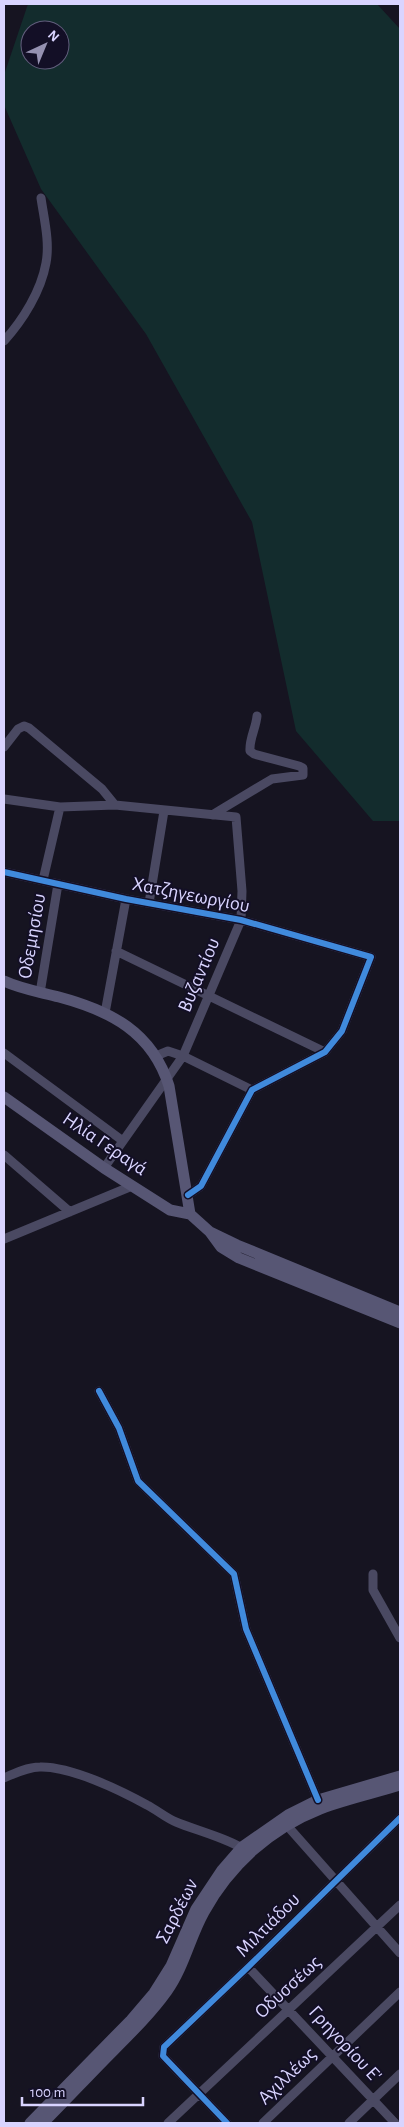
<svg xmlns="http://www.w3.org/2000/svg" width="404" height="2127" font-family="'Alegreya Sans',sans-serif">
<rect width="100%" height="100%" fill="#161421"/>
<path fill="#132c2d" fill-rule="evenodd" d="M 28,4 L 377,4 L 400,29 L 400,821 L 373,821 L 296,731 L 252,522 L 146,334 L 41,189 L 4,105 L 4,75 ZM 30,30 L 60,30 L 60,60 L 30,60 Z"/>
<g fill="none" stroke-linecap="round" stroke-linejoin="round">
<path stroke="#0d2144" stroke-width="2.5" d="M 4,2122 L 5,2123"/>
<path stroke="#4a4962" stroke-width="9" d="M 4,341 C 23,320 41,291 46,263 C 50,242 44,219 41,198
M 4,747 L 18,729 L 24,726 L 29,728 L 102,789 L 115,805
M 4,799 L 60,807 L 115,805 L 236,817 L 242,891 L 241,920 L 183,1056 L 104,1168
M 212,815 L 272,779 L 303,775 L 303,768 L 299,766 L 254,754 L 250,751 C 249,739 256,728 257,716
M 4,872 L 126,899 L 241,920 L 371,957 L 342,1031 L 325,1052 L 252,1090 L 201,1186 L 188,1195
M 43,880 L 60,807
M 149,903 L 164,811
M 116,951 L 325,1052
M 40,993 L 58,884
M 105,1013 L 126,899
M 4,1053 L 123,1141
M 156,1056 L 168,1051 L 183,1056 L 252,1090
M 4,1155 L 70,1212
M 4,1239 L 132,1186
M 99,1391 L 119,1428 L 138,1481 L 234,1574 L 246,1629 L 318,1800
M 373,1574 L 373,1590 L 400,1638
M 4,1778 C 15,1773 28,1767 40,1767 C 70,1766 120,1790 147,1805 C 157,1810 166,1818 176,1822 C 195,1830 233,1840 246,1851
M 283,1821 L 400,1953
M 248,1967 L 395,2123
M 168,2123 L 400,1905
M 227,2123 L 163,2056 L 164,2047 L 248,1967 L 400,1818
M 263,2123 L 400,1992
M 349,2123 L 400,2074"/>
<path stroke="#575674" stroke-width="11" d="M 4,981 C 21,989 40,992 59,997 C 111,1011 152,1032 169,1086 L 190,1214
M 4,1097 L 104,1168 L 170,1210 L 190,1214
M 190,1214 L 210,1232 L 237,1245 L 400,1312
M 210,1232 L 221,1247 L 239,1258 L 400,1323
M 30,2123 L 131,2020 L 154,1993 L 171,1966 L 196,1909 L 222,1870 L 242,1847 L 288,1815 L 318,1800 L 400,1776
M 43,2123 C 67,2099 90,2074 114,2050 C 133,2031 152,2012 167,1991 C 184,1967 190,1937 204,1912 C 230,1865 271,1828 320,1809 C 346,1799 374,1793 400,1785"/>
<defs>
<path id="cycleway" d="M 4,872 L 126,899 L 241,920 L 371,957 L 342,1031 L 325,1052 L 252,1090 L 201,1186 L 188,1195
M 99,1391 L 119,1428 L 138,1481 L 234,1574 L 246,1629 L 318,1800
M 227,2123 L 163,2056 L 164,2047 L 248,1967 L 400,1818"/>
</defs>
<use href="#cycleway" stroke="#130f26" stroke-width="9"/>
<use href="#cycleway" stroke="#408adc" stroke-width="6"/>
</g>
<g text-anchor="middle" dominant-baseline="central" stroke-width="4" stroke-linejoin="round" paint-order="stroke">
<g font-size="20" fill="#d9d4ff" stroke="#130f26">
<text transform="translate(191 895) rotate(11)">Χατζηγεωργίου</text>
<text transform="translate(32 936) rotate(-80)">Οδεμησίου</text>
<text transform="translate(199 975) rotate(-67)">Βυζαντίου</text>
<text transform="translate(105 1144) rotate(34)">Ηλία Γεραγά</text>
<text transform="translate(177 1911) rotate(-63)">Σαρδέων</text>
<text transform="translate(268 1925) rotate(-45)">Μιλτιάδου</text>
<text transform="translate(288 1987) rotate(-43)">Οδυσσέως</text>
<text transform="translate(345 2044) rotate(47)">Γρηγορίου Ε'</text>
<text transform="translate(287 2076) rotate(-44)">Αχιλλέως</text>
</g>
</g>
<rect width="404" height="2127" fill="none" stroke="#d9d4ff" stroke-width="10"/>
<g transform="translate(45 45) rotate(44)"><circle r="24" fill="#130f26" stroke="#625e7d"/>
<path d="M0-4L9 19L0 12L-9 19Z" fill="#9591b1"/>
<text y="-8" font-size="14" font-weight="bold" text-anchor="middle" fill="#d9d4ff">N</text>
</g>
<path d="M22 2097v8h121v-8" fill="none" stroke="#d9d4ff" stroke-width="2.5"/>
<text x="30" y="2097" font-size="15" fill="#d9d4ff" stroke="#130f26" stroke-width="4" paint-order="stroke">100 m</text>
</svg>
